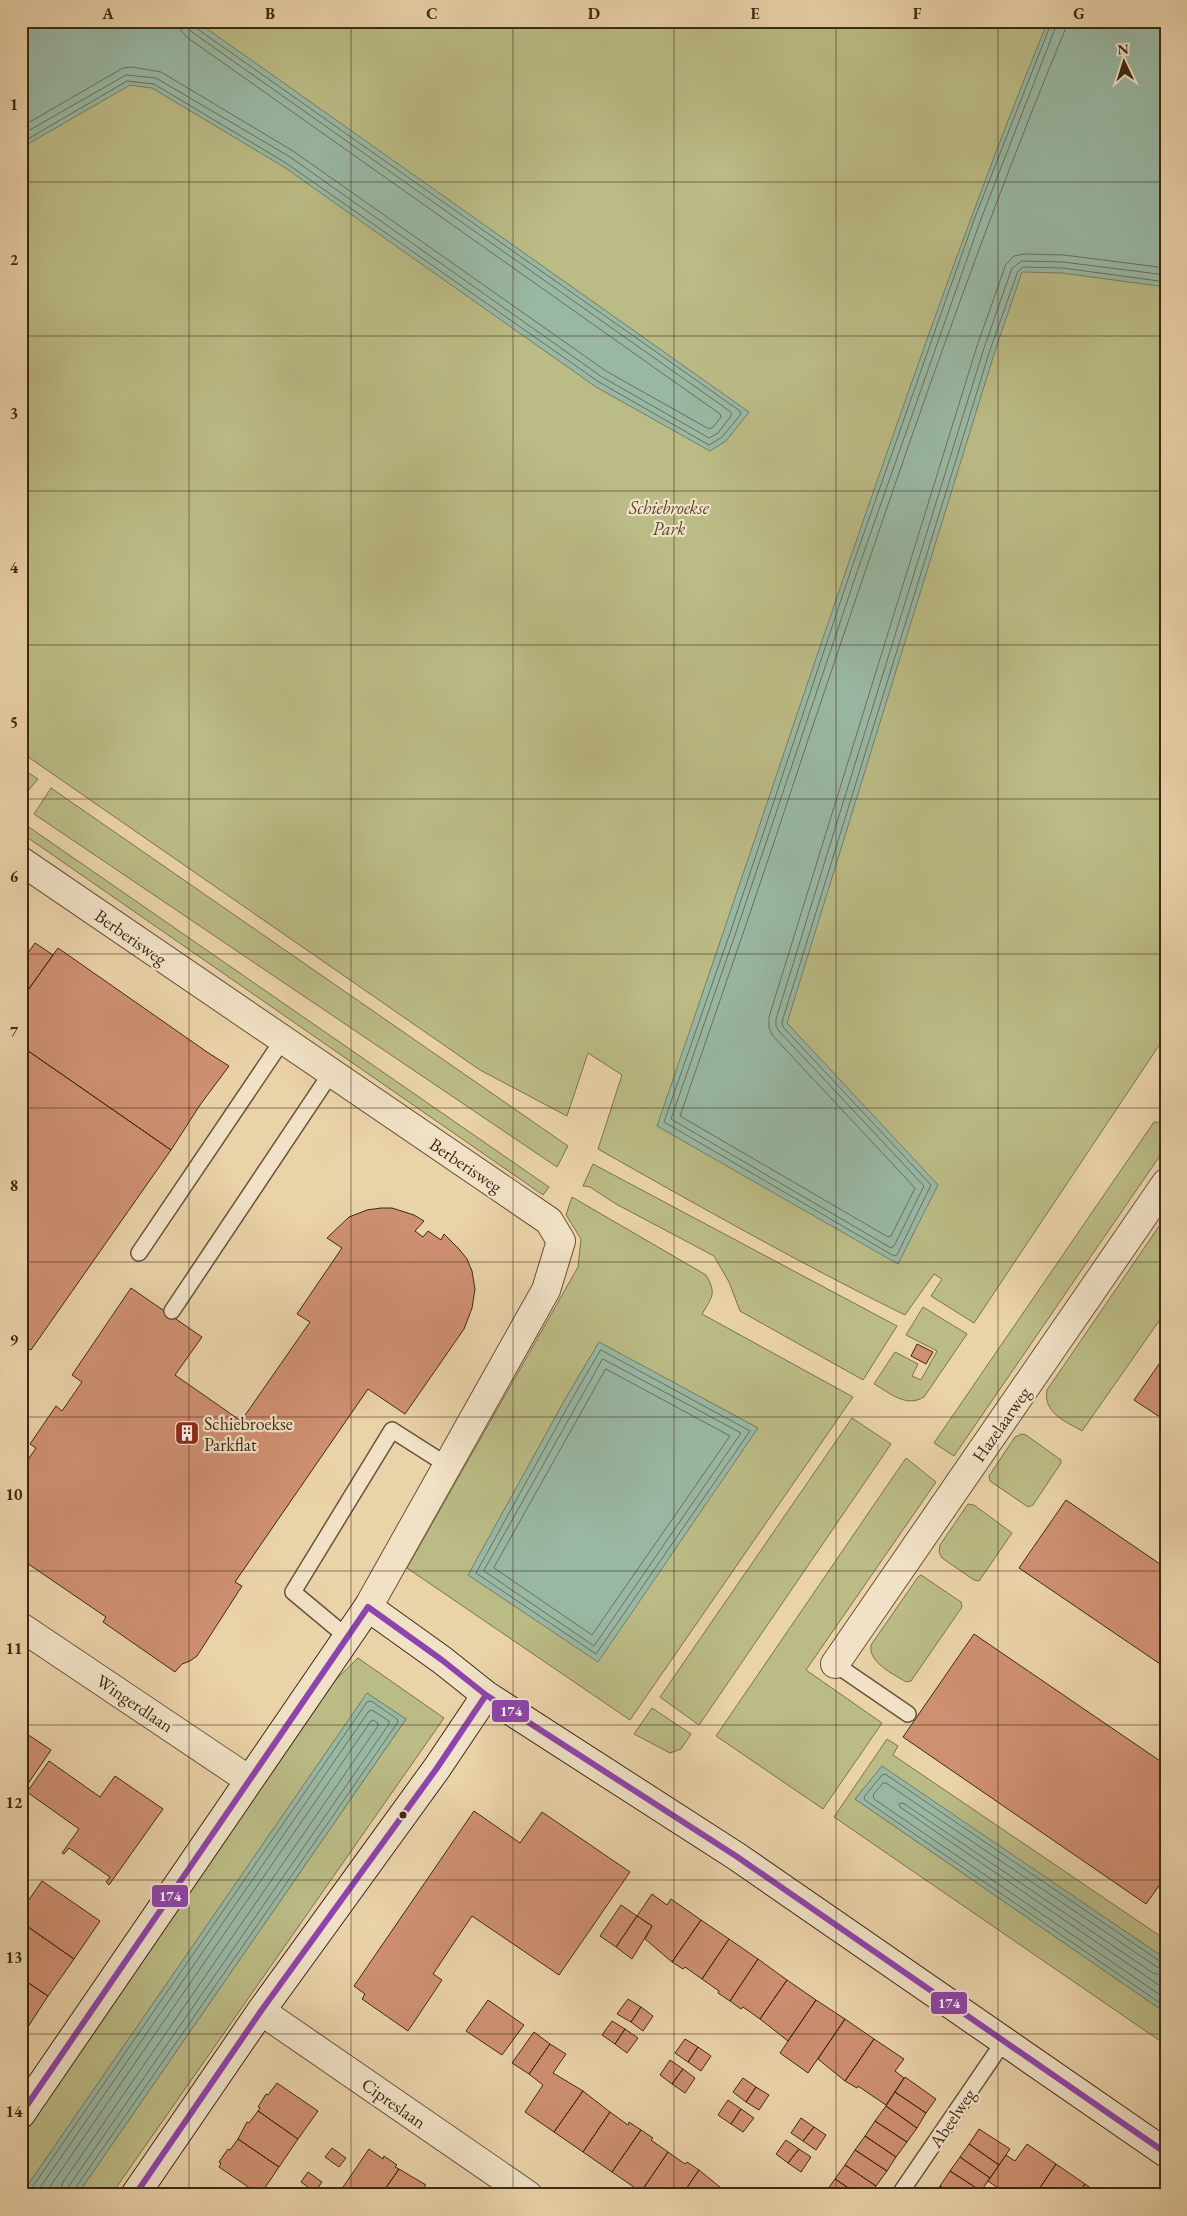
<svg xmlns="http://www.w3.org/2000/svg" width="1187" height="2216" font-family="'EB Garamond',serif">
<rect width="100%" height="100%" fill="#ead2a9"/>
<filter id="stains"><feTurbulence type="fractalNoise" baseFrequency=".004" numOctaves="4"/><feColorMatrix values="0 0 0 0 .2 0 0 0 0 .09 0 0 0 0 .02 0 0 0 .5 -.17"/></filter>
<radialGradient id="worn" r=".72"><stop offset=".6" stop-color="#630" stop-opacity="0"/><stop offset="1" stop-color="#630" stop-opacity=".3"/></radialGradient>
<path fill="#bbbb85" stroke="#7d724c" fill-rule="evenodd" d="M 21,21 L 1166,21 L 1166,1035 L 974,1323 L 931,1296 L 942,1279 L 934,1274 L 905,1315 C 801,1264 699,1206 598,1149 L 622,1075 L 588,1053 L 567,1116 L 480,1070 L 21,752 Z
M 21,768 L 38,779 L 21,799 Z
M 51,788 L 568,1146 L 557,1167 L 34,814 Z
M 23,823 L 549,1187 L 543,1195 L 21,833 Z
M 1154,1122 L 1166,1123 L 1166,1147 L 954,1456 L 934,1443 Z
M 593,1164 L 897,1326 L 863,1380 L 740,1311 L 729,1282 L 714,1256 L 616,1204 L 590,1187 L 583,1186 Z
M 572,1197 L 706,1275 C 717,1294 712,1297 702,1314 L 853,1397 L 630,1720 L 407,1568 L 578,1267 L 581,1239 L 566,1215 ZM 599,1343 L 758,1428 L 469,1575 L 567,1396 Z
M 1166,1216 L 1166,1311 L 1082,1431 C 1065,1421 1043,1413 1047,1390 Z
M 923,1307 L 967,1334 L 924,1397 C 906,1408 890,1393 874,1384 L 895,1352 L 918,1364 L 912,1376 L 921,1380 L 937,1351 L 906,1335 Z
M 852,1418 L 891,1444 L 699,1725 L 660,1697 Z
M 1022,1434 L 1026,1435 L 1061,1460 L 1061,1463 L 1033,1505 L 1028,1507 L 990,1481 L 989,1476 L 1015,1437 Z
M 906,1458 L 936,1482 L 806,1670 L 882,1723 L 823,1809 L 716,1736 Z
M 968,1504 L 974,1505 L 1012,1533 L 979,1581 L 974,1580 L 942,1558 L 939,1552 L 940,1545 Z
M 921,1575 L 961,1602 L 962,1607 L 911,1681 L 906,1682 C 894,1674 868,1663 871,1645 L 918,1577 Z
M 358,1658 L 444,1718 L 111,2195 L 77,2195 L 406,1719 L 367,1694 L 21,2195 L 21,2138 L 325,1690 Z
M 652,1708 L 691,1734 L 681,1749 L 670,1753 L 634,1734 Z
M 887,1739 L 898,1746 L 893,1755 L 1166,1940 L 1166,1959 L 882,1767 L 855,1799 L 1166,2013 L 1166,2045 L 834,1817 Z"/>
<path fill="#99b8a4" stroke="#757f6a" d="M 21,21 L 196,21 L 749,412 L 726,441 L 710,451 L 596,387 L 284,167 L 152,88 L 130,85 L 21,148 Z
M 1048,21 L 1166,21 L 1166,287 L 1062,273 L 1022,272 L 995,351 L 787,1023 L 938,1185 L 898,1264 L 657,1126 C 738,892 815,657 897,424 C 945,288 993,154 1048,21 Z
M 599,1342 L 758,1428 L 598,1662 L 468,1575 L 567,1396 Z
M 367,1693 L 406,1719 L 77,2195 L 21,2195 Z
M 882,1766 L 1166,1959 L 1166,2013 L 855,1799 Z"/>
<g fill="none" stroke-linecap="round" stroke-linejoin="round">
<path stroke="#6c705c" stroke-width="1" d="M 1052,21 L 975,217 L 852,567 L 730,933 L 664,1122 L 894,1256 L 897,1255 L 931,1185 L 783,1027 L 782,1022 L 990,350 L 1018,271 L 1023,267 L 1063,268 L 1166,282
M 1058,21 L 981,219 L 858,569 L 735,935 L 671,1119 L 891,1248 L 894,1246 L 924,1186 L 779,1031 L 776,1026 L 776,1019 L 984,348 L 1012,268 L 1022,261 L 1063,262 L 1166,275
M 1066,21 L 1065,30 C 968,264 888,504 807,743 C 766,868 723,992 680,1116 L 888,1237 L 891,1236 L 915,1188 L 773,1036 L 769,1028 L 769,1017 L 977,346 L 1006,264 L 1014,256 L 1024,254 L 1064,255 L 1166,268
M 21,127 L 123,68 L 132,67 L 161,72 L 293,151 L 606,371 L 709,429 L 713,427 L 721,417 L 720,414 L 188,38 L 181,31 L 180,21
M 21,135 L 126,75 L 156,78 L 290,157 L 602,377 L 709,438 L 718,433 L 731,416 L 731,412 L 192,32 L 188,28 L 187,21
M 21,143 L 127,81 L 154,84 L 286,163 L 599,382 L 709,445 L 722,437 L 741,414 L 740,411 L 196,28 L 193,21
M 601,1350 L 750,1431 L 596,1654 L 476,1573 L 572,1399 Z
M 603,1359 L 741,1433 L 594,1646 L 484,1571 Z
M 606,1369 L 730,1436 L 592,1635 L 494,1568 Z
M 1166,1963 L 1161,1962 L 885,1774 L 882,1775 L 864,1797 L 865,1800 L 1166,2007
M 1166,1969 L 1157,1967 L 886,1783 L 883,1783 L 873,1795 L 874,1799 L 1166,1999
M 1166,1976 L 1153,1973 L 903,1803 L 899,1804 L 900,1807 L 1166,1990
M 27,2195 L 367,1702 L 371,1701 L 397,1719 L 398,1722 L 74,2190 L 73,2195
M 35,2195 L 369,1711 L 372,1710 L 389,1721 L 389,1724 L 69,2186 L 67,2195
M 44,2195 L 371,1721 L 373,1720 L 378,1723 L 378,1726 L 63,2182 L 59,2195"/>
</g>
<path fill="#cf9072" stroke="#3f2914" d="M 35,943 L 53,955 L 21,1000 L 21,948 L 28,953 Z
M 58,948 L 207,1052 L 229,1066 L 200,1105 L 171,1150 L 21,1046 L 21,1000 Z
M 21,1046 L 171,1150 L 31,1350 L 21,1344 Z
M 381,1208 L 392,1208 L 414,1215 L 424,1221 L 415,1231 L 423,1237 L 428,1231 L 441,1240 L 444,1234 L 459,1249 L 467,1259 L 472,1271 L 475,1289 L 472,1308 L 464,1329 L 405,1414 L 368,1389 L 235,1582 L 242,1586 L 197,1656 L 190,1661 L 182,1664 L 175,1672 L 103,1622 L 106,1617 L 21,1559 L 21,1470 L 36,1448 L 30,1444 L 56,1406 L 62,1411 L 82,1382 L 72,1375 L 131,1288 L 202,1337 L 175,1375 L 241,1421 L 310,1322 L 297,1314 L 342,1248 L 327,1238 L 349,1217 L 367,1210 Z
M 917,1344 L 933,1352 L 926,1364 L 911,1356 Z
M 1166,1354 L 1166,1421 L 1134,1400 Z
M 1066,1500 L 1166,1568 L 1166,1668 L 1019,1568 Z
M 974,1634 L 1166,1765 L 1166,1876 L 1146,1904 L 903,1737 Z
M 21,1730 L 51,1750 L 21,1794 Z
M 49,1761 L 100,1797 L 115,1776 L 163,1809 L 109,1885 L 106,1882 L 110,1877 L 69,1848 L 64,1854 L 62,1853 L 79,1829 L 27,1792 Z
M 474,1811 L 520,1843 L 542,1812 L 630,1872 L 559,1975 L 472,1916 L 433,1974 L 442,1980 L 408,2031 L 362,1999 L 365,1994 L 354,1986 Z
M 42,1881 L 100,1921 L 74,1959 L 21,1922 L 21,1911 Z
M 652,1894 L 667,1905 L 671,1899 L 701,1920 L 672,1962 L 645,1939 L 652,1926 L 637,1916 Z
M 621,1905 L 637,1916 L 616,1947 L 600,1936 Z
M 637,1916 L 652,1926 L 632,1959 L 616,1947 Z
M 701,1920 L 729,1939 L 702,1979 L 685,1967 L 683,1969 L 672,1962 Z
M 21,1922 L 74,1959 L 48,1996 L 21,1978 Z
M 729,1939 L 758,1959 L 730,2001 L 718,1993 L 719,1991 L 702,1979 Z
M 758,1959 L 787,1980 L 760,2019 L 743,2007 L 741,2009 L 730,2001 Z
M 21,1978 L 48,1996 L 24,2033 L 21,2031 Z
M 787,1980 L 816,2000 L 788,2041 L 760,2019 Z
M 628,1999 L 641,2007 L 631,2022 L 617,2014 Z
M 488,2000 L 524,2025 L 502,2055 L 466,2031 Z
M 816,2000 L 845,2019 L 808,2073 L 780,2053 Z
M 641,2007 L 653,2016 L 643,2031 L 631,2022 Z
M 845,2019 L 874,2039 L 845,2081 L 818,2059 Z
M 612,2021 L 625,2029 L 615,2044 L 602,2035 Z
M 625,2029 L 638,2038 L 627,2053 L 615,2044 Z
M 534,2032 L 550,2044 L 529,2074 L 512,2063 Z
M 685,2039 L 698,2047 L 688,2062 L 675,2053 Z
M 874,2039 L 904,2059 L 895,2071 L 904,2078 L 886,2105 L 858,2086 L 857,2088 L 845,2081 Z
M 550,2044 L 566,2054 L 553,2073 L 583,2091 L 554,2132 L 525,2112 L 543,2085 L 529,2074 Z
M 698,2047 L 711,2056 L 701,2071 L 688,2062 Z
M 670,2060 L 683,2069 L 672,2084 L 660,2075 Z
M 683,2069 L 695,2078 L 685,2093 L 672,2084 Z
M 905,2077 L 936,2099 L 926,2113 L 895,2092 Z
M 743,2078 L 756,2087 L 746,2102 L 733,2092 Z
M 277,2083 L 318,2111 L 298,2139 L 258,2111 L 260,2108 L 258,2107 L 266,2094 L 268,2095 Z
M 756,2087 L 769,2095 L 759,2110 L 746,2102 Z
M 583,2091 L 610,2112 L 583,2152 L 554,2132 Z
M 895,2092 L 926,2113 L 917,2128 L 886,2106 Z
M 728,2100 L 741,2109 L 731,2124 L 718,2115 Z
M 886,2106 L 917,2128 L 907,2142 L 875,2121 Z
M 741,2109 L 754,2118 L 743,2132 L 731,2124 Z
M 258,2111 L 298,2139 L 279,2167 L 238,2139 L 247,2122 L 249,2123 Z
M 610,2112 L 628,2125 L 629,2122 L 641,2130 L 612,2172 L 583,2152 Z
M 801,2118 L 814,2127 L 803,2141 L 791,2133 Z
M 875,2121 L 907,2142 L 896,2157 L 865,2136 Z
M 814,2127 L 826,2135 L 816,2150 L 803,2141 Z
M 979,2129 L 1010,2149 L 999,2165 L 969,2144 Z
M 641,2130 L 653,2138 L 651,2140 L 668,2152 L 641,2192 L 612,2172 Z
M 865,2136 L 896,2157 L 887,2171 L 855,2150 Z
M 238,2139 L 279,2167 L 260,2195 L 219,2167 L 221,2163 L 219,2162 L 228,2149 L 230,2150 Z
M 786,2140 L 799,2149 L 788,2163 L 776,2154 Z
M 969,2144 L 999,2165 L 990,2178 L 960,2157 Z
M 1027,2144 L 1056,2164 L 1035,2195 L 1008,2195 L 988,2181 L 1006,2155 L 1015,2161 Z
M 332,2148 L 346,2158 L 339,2167 L 325,2157 Z
M 369,2149 L 383,2159 L 384,2156 L 397,2165 L 395,2167 L 399,2169 L 381,2195 L 348,2195 L 341,2190 Z
M 799,2149 L 811,2157 L 801,2172 L 788,2163 Z
M 855,2150 L 887,2171 L 876,2186 L 845,2165 Z
M 668,2152 L 685,2164 L 687,2162 L 699,2170 L 682,2195 L 646,2195 L 641,2192 Z
M 960,2157 L 990,2178 L 981,2191 L 950,2171 Z
M 1056,2164 L 1085,2184 L 1078,2195 L 1035,2195 Z
M 845,2165 L 876,2186 L 870,2195 L 859,2195 L 835,2179 Z
M 399,2169 L 426,2185 L 424,2187 L 428,2189 L 424,2195 L 381,2195 Z
M 699,2170 L 726,2192 L 724,2195 L 682,2195 Z
M 950,2171 L 981,2191 L 978,2195 L 953,2195 L 940,2186 Z
M 308,2172 L 322,2182 L 315,2192 L 301,2182 Z
M 835,2179 L 859,2195 L 828,2195 L 825,2193 Z
M 1085,2184 L 1098,2193 L 1100,2195 L 1078,2195 Z
M 940,2186 L 953,2195 L 934,2195 Z"/>
<g fill="none" stroke-linecap="round" stroke-linejoin="round">
<defs>
<path id="lane" d="M 139,1253 L 282,1041
M 172,1311 L 331,1073
M 347,1637 L 293,1592 L 392,1430 L 447,1465
M 835,1664 L 908,1714
M 899,2195 L 1004,2041"/>
<path id="street" d="M 21,861 L 549,1221 L 561,1241 L 546,1290 L 368,1607
M 21,1627 L 249,1780
M 835,1664 L 1166,1183
M 261,2011 L 528,2195"/>
<path id="secondary" d="M 21,2114 L 368,1607 L 442,1660 L 486,1695 L 736,1856 L 1166,2153
M 135,2195 L 261,2011 L 437,1768 L 486,1695"/>
</defs>
<use href="#lane" stroke="#6a5339" stroke-width="18"/>
<use href="#street" stroke="#6a5339" stroke-width="30"/>
<use href="#secondary" stroke="#3f2914" stroke-width="30"/>
<use href="#lane" stroke="#f1e2c7" stroke-width="15"/>
<use href="#street" stroke="#f1e2c7" stroke-width="28"/>
<use href="#secondary" stroke="#f1e2c7" stroke-width="28"/>
<defs>
<path id="bus-1" d="M 21,2114 L 368,1607 L 442,1660 L 486,1695 L 736,1856 L 1166,2153
M 135,2195 L 261,2011 L 437,1768 L 486,1695"/>
</defs>
<use href="#bus-1" stroke="#f1e2c7" stroke-width="10"/>
<use href="#bus-1" stroke="#8e44ad" stroke-width="6"/>
</g>
<path fill="none" stroke="#3f2914" stroke-width="1" stroke-opacity="0.55" d="M 189,21 L 189,2195M 351,21 L 351,2195M 513,21 L 513,2195M 674,21 L 674,2195M 836,21 L 836,2195M 998,21 L 998,2195M 21,182 L 1166,182M 21,336 L 1166,336M 21,491 L 1166,491M 21,645 L 1166,645M 21,799 L 1166,799M 21,954 L 1166,954M 21,1108 L 1166,1108M 21,1262 L 1166,1262M 21,1417 L 1166,1417M 21,1571 L 1166,1571M 21,1725 L 1166,1725M 21,1880 L 1166,1880M 21,2034 L 1166,2034"/>
<defs>
<symbol id="building-square" viewBox="-11 -11 22 22"><rect x="-9" y="-9" width="18" height="18" rx="4" fill="#8f2418" stroke="#f1e2c7"/><path d="M-4-6H4V6H1V3H-1V6H-4ZM-2.5-4.3h1.7v1.8h-1.7ZM.8-4.3h1.7v1.8H.8ZM-2.5-1h1.7V.8h-1.7ZM.8-1h1.7V.8H.8Z" fill="#fff"/></symbol>
</defs>
<g fill-rule="evenodd">
<use href="#building-square" x="173" y="1419" width="28" height="28"/>
</g>
<circle fill="#3f2914" stroke="#f1e2c7" stroke-width="2" cx="403" cy="1815" r="4.5"/>
<g text-anchor="middle" dominant-baseline="central" stroke-width="4.5" stroke-linejoin="round" paint-order="stroke">
<g font-size="18" font-style="italic" fill="#58462b" stroke="#f1e2c7">
<text x="669" y="507">Schiebroekse<tspan x="669" dy="21">Park</tspan></text>
</g>
<g font-size="18" fill="#3f2914" stroke="#f1e2c7">
<text transform="translate(131 937) rotate(35)">Berberisweg</text>
<text transform="translate(466 1165) rotate(34)">Berberisweg</text>
<text transform="translate(1001 1424) rotate(-55)">Hazelaarweg</text>
<text transform="translate(135 1703) rotate(34)">Wingerdlaan</text>
<text transform="translate(394 2103) rotate(35)">Cipreslaan</text>
<text transform="translate(952 2118) rotate(-56)">Abeelweg</text>
</g>
<g font-size="18" fill="#3f2914" stroke="#f1e2c7" text-anchor="start">
<text x="204" y="1423">Schiebroekse<tspan x="204" dy="21">Parkflat</tspan></text>
</g>
</g>
<g stroke="#f1e2c7" stroke-width="2">
<rect x="491" y="1699" width="39" height="24" rx="5" fill="#8e44ad"/>
<rect x="151" y="1884" width="38" height="24" rx="5" fill="#8e44ad"/>
<rect x="930" y="1991" width="38" height="24" rx="5" fill="#8e44ad"/>
</g>
<g font-size="14" text-anchor="middle" font-weight="bold" fill="#fff">
<text x="511" y="1716">174</text>
<text x="170" y="1901">174</text>
<text x="949" y="2008">174</text>
</g>
<rect width="1187" height="2216" fill="none" stroke="#ead2a9" stroke-width="55"/>
<g transform="translate(1124 62) rotate(356)" stroke="#f1e2c7" stroke-width="4" paint-order="stroke">
<path d="M0-4L9 19L0 12L-9 19Z" fill="#3f2914"/>
<text y="-8" font-size="14" font-weight="bold" text-anchor="middle" fill="#3f2914">N</text>
</g>
<rect x="28" y="28" width="1132" height="2160" fill="none" stroke="#3f2914" stroke-width="2"/>
<g font-size="16" text-anchor="middle" font-weight="bold" fill="#3f2914">
<text x="108" y="19">A</text>
<text x="270" y="19">B</text>
<text x="432" y="19">C</text>
<text x="594" y="19">D</text>
<text x="755" y="19">E</text>
<text x="917" y="19">F</text>
<text x="1079" y="19">G</text>
<text x="14" y="110">1</text>
<text x="14" y="265">2</text>
<text x="14" y="419">3</text>
<text x="14" y="573">4</text>
<text x="14" y="728">5</text>
<text x="14" y="882">6</text>
<text x="14" y="1037">7</text>
<text x="14" y="1191">8</text>
<text x="14" y="1345">9</text>
<text x="14" y="1500">10</text>
<text x="14" y="1654">11</text>
<text x="14" y="1808">12</text>
<text x="14" y="1963">13</text>
<text x="14" y="2117">14</text>
</g>
<rect width="100%" height="100%" filter="url(#stains)"/>
<rect width="100%" height="100%" fill="url(#worn)"/>
</svg>
